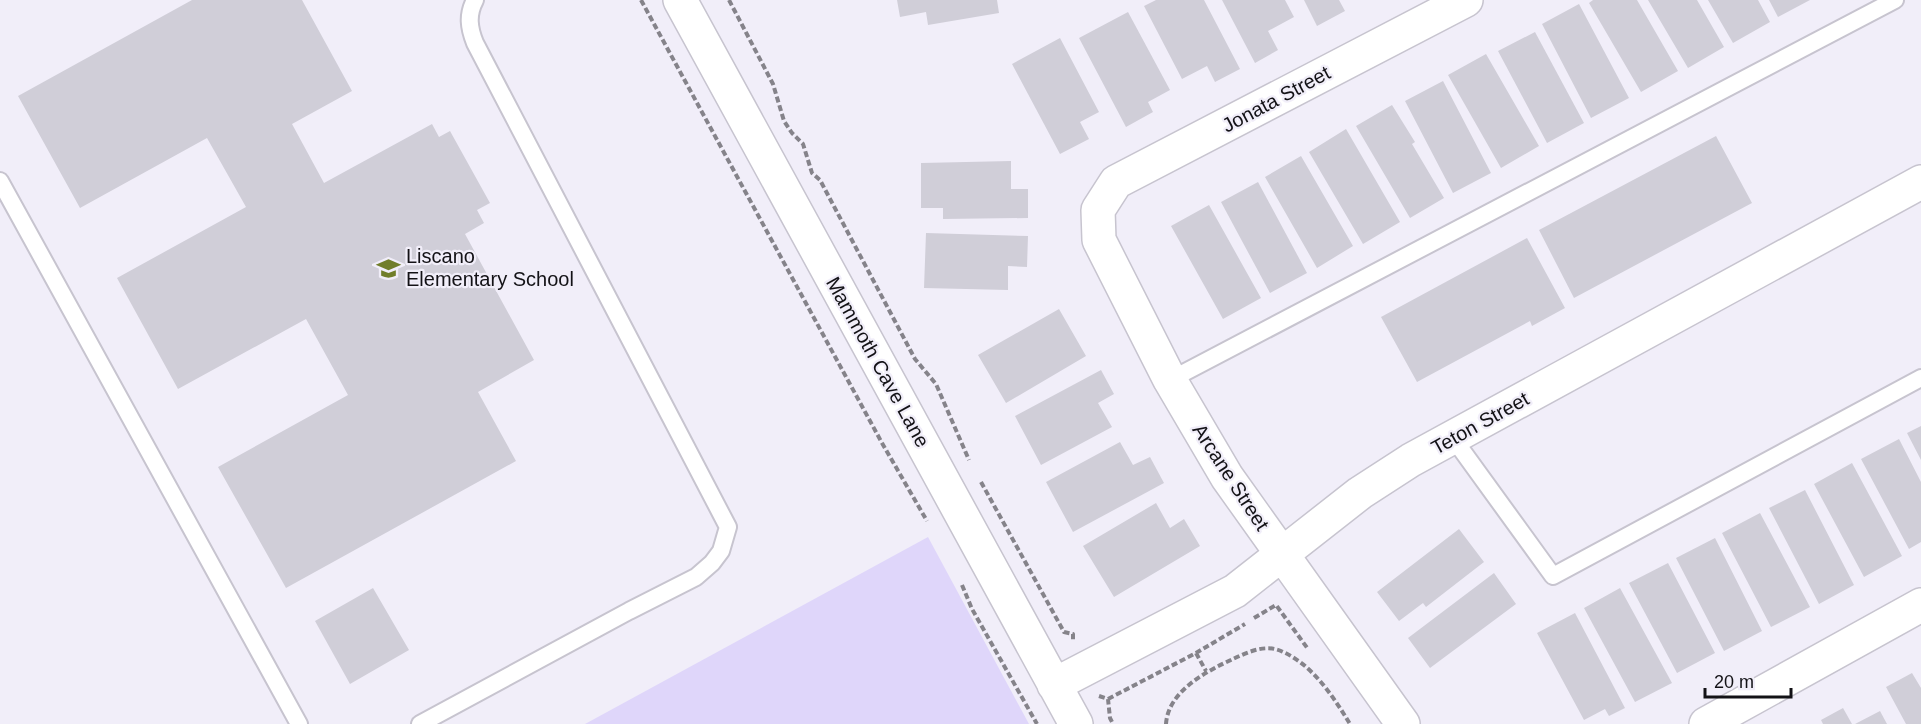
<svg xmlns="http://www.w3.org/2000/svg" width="1921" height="724" font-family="Helvetica,sans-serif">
<rect width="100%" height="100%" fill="#f1eef9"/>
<path fill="#dfd6fa" d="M 928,537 L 1029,724 L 585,724 Z"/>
<path fill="#d0ced8" d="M 192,0 L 302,0 L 352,91 L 292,124 L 324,183 L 432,124 L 439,137 L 450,131 L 490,203 L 477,210 L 484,223 L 465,234 L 534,360 L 478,392 L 516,461 L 286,588 L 218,467 L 348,395 L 306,319 L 178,389 L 117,278 L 246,207 L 207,138 L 80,208 L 18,96 Z
M 897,0 L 997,0 L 999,13 L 928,25 L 926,12 L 900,17 Z
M 1156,0 L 1204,0 L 1240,69 L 1215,82 L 1207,66 L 1182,79 L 1144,6 Z
M 1222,0 L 1285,0 L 1294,17 L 1268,31 L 1278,50 L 1255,63 Z
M 1304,0 L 1339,0 L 1345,11 L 1317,26 Z
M 1593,0 L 1637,0 L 1678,71 L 1641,92 L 1589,3 Z
M 1648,0 L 1697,0 L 1724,47 L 1688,68 Z
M 1708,0 L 1758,0 L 1770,22 L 1733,43 Z
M 1769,0 L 1810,0 L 1778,17 Z
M 1579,4 L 1629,98 L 1591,118 L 1542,24 Z
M 1128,12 L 1170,90 L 1148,102 L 1153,112 L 1126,127 L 1079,38 Z
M 1535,32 L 1584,123 L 1547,143 L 1498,51 Z
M 1060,38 L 1099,112 L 1080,122 L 1089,139 L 1060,154 L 1012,64 Z
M 1486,54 L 1539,146 L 1501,168 L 1448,75 Z
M 1443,81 L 1491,173 L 1453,193 L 1405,101 Z
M 1392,105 L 1415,142 L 1412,144 L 1444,198 L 1410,218 L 1356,126 Z
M 1346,129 L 1400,222 L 1363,244 L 1309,152 Z
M 1716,136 L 1752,203 L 1574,298 L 1539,230 Z
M 1301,156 L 1353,246 L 1317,268 L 1265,177 Z
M 1011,161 L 1011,189 L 1028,189 L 1028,218 L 943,219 L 943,208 L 921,208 L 921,163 Z
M 1258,182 L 1307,273 L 1270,293 L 1221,202 Z
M 1209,205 L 1261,298 L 1223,319 L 1171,226 Z
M 926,233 L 1028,236 L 1027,267 L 1008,266 L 1008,290 L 924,288 Z
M 1527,238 L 1565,308 L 1532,326 L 1530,321 L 1417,382 L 1381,317 Z
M 1059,309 L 1086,356 L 1006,403 L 978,355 Z
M 1101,370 L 1114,394 L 1098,403 L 1112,427 L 1041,465 L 1015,416 Z
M 1921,426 L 1921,460 L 1907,433 Z
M 1899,439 L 1921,482 L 1921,542 L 1909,549 L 1861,459 Z
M 1120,442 L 1133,465 L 1150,457 L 1164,483 L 1073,532 L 1046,482 Z
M 1852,463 L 1902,556 L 1864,577 L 1814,484 Z
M 1805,490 L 1854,585 L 1819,604 L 1769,508 Z
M 1156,503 L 1170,528 L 1184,519 L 1200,546 L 1114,597 L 1083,546 Z
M 1760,513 L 1810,607 L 1771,627 L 1722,533 Z
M 1459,529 L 1484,562 L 1426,607 L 1423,603 L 1399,621 L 1377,592 Z
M 1715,538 L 1762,631 L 1724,651 L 1676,558 Z
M 1668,563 L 1715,653 L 1677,673 L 1629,583 Z
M 1494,573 L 1516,604 L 1430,668 L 1408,638 Z
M 373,588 L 409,650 L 350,684 L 315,621 Z
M 1620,588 L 1672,683 L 1635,702 L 1584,608 Z
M 1575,613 L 1625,708 L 1609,716 L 1605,709 L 1584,720 L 1537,633 Z
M 1912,673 L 1921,688 L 1921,724 L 1906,724 L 1886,687 Z
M 1843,708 L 1852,724 L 1823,724 L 1821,720 Z
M 1880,711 L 1887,724 L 1855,724 Z"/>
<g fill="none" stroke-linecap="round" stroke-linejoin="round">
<defs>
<path id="lane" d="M 0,181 L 299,724
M 1170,380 L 1895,0
M 1453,438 L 1553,576 L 1921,378
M 420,724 L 629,611 L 696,577 L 712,563 L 721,551 L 728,527 L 475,43 C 469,28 467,15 475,0"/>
<path id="street" d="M 680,0 L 1076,724
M 1054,685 L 1235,591 L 1360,493 L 1411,460 L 1921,182
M 1403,724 L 1227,477 L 1170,380 L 1099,240 L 1098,210 L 1116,182 L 1466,0
M 1706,724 L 1921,605"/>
</defs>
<use href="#lane" stroke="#c7c4cf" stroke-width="20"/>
<use href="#street" stroke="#c7c4cf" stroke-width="36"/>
<path stroke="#85838a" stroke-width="4" stroke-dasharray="6 3" stroke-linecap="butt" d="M 641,0 L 882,443 L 927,521
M 729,0 L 773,84 L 784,121 L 792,133 L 803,144 L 812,173 L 820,180 L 915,359 L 936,384 L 969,460
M 981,482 L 1064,632 L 1073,634 L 1073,642
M 962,585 L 972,609 L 1037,724
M 1254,618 L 1276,605 L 1308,649
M 1196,653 L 1206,671
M 1099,696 L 1108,699 L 1110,718 L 1113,724
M 1108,699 L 1196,653 L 1245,624
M 1166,724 C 1168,691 1207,671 1233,659 C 1248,652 1265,644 1281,651 C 1312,664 1333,696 1350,724"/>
<use href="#lane" stroke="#fff" stroke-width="16"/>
<use href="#street" stroke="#fff" stroke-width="33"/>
</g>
<defs>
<symbol id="school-bare" viewBox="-9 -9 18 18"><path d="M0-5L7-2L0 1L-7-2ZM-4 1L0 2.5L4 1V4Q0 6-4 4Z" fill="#717e2b" stroke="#f1eef9" stroke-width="2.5" paint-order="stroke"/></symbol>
</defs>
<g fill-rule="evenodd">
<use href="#school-bare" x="372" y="252" width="33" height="33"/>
</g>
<g text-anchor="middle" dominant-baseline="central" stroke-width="4.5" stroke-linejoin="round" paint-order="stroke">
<g font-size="20" fill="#131216" stroke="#f1eef9">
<text transform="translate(1276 99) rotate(-28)">Jonata Street</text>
<text transform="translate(878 362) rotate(61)">Mammoth Cave Lane</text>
<text transform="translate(1480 423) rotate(-29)">Teton Street</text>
<text transform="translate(1231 477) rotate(57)">Arcane Street</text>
</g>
<g font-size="20" fill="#131216" stroke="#f1eef9" text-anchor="start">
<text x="406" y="256">Liscano<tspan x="406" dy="23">Elementary School</tspan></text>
</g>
</g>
<path d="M1705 688v9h86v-9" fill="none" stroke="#131216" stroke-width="3"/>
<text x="1714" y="688" font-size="18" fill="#131216" stroke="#f1eef9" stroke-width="4.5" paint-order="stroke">20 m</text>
</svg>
